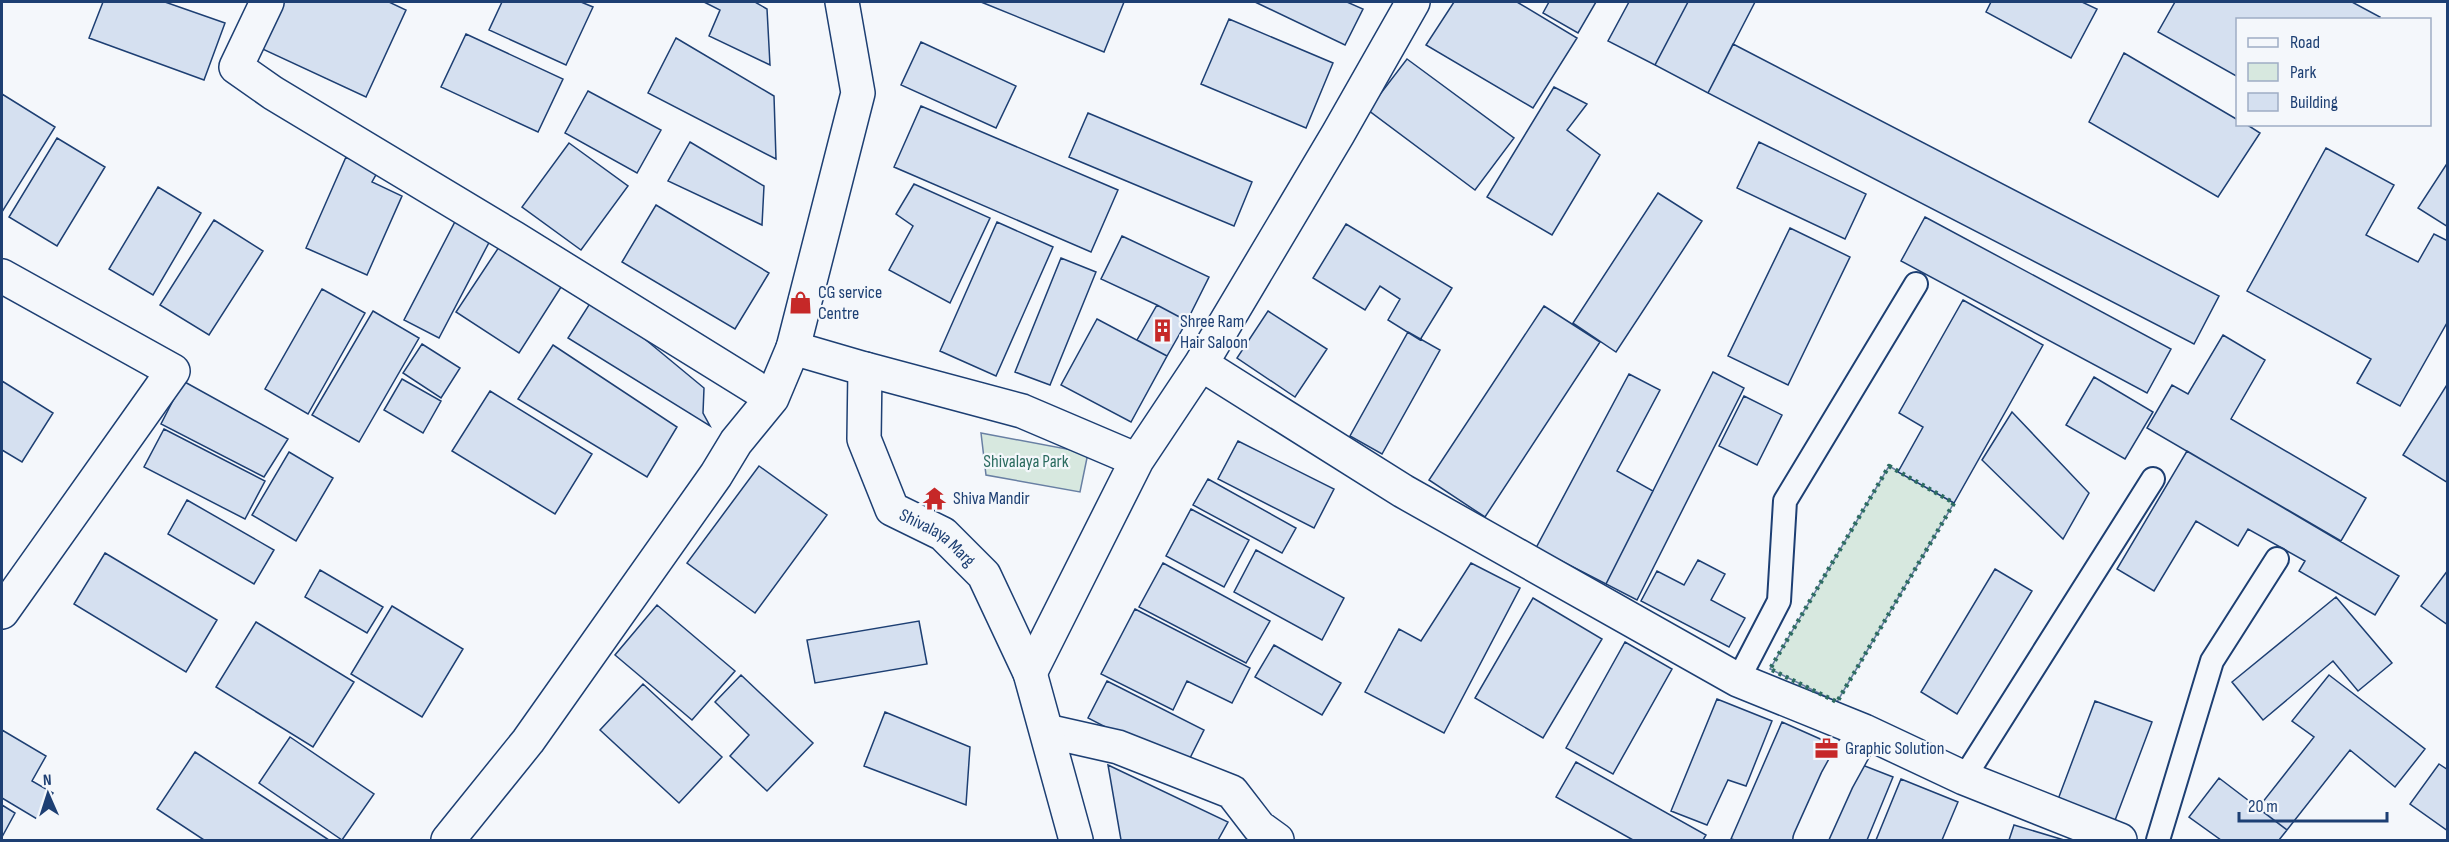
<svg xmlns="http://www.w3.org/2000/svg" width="2449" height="842" font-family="'Sofia Sans Condensed',sans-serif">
<rect width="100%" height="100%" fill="#f4f7fb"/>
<path fill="#d7e8df" stroke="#687fa3" stroke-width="1.5" d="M 981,433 L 1088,453 L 1080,492 L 986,475 Z
M 1889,466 L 1954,503 L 1837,702 L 1770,669 Z"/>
<path fill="#d5e0f0" stroke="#1d3f73" stroke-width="1.5" d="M 103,2 L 165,2 L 225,23 L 204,80 L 89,38 Z
M 276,2 L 389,2 L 406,10 L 366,97 L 256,46 Z
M 502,2 L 581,2 L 593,7 L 566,65 L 489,30 Z
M 704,2 L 755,2 L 767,9 L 770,65 L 709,36 L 720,10 Z
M 981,2 L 1124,2 L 1104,52 Z
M 1255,2 L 1347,2 L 1363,9 L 1345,45 Z
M 1454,2 L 1517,2 L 1577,38 L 1533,108 L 1426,45 Z
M 1549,2 L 1596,2 L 1578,33 L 1543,13 Z
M 1629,2 L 1688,2 L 1655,65 L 1608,41 Z
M 1688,2 L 1755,2 L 1708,93 L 1655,65 Z
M 1991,2 L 2082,2 L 2097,9 L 2071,58 L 1986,12 Z
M 2175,2 L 2352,2 L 2380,17 L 2378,20 L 2238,20 L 2238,77 L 2158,32 Z
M 1229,19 L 1333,63 L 1306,128 L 1201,84 Z
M 466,34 L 563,79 L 538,132 L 441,87 Z
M 676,38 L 774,96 L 776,159 L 648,93 Z
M 921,42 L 1016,86 L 996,128 L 901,85 Z
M 1733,44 L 2219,296 L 2194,344 L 1708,93 Z
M 2124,53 L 2238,120 L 2238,124 L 2246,124 L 2260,133 L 2218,197 L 2089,122 Z
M 1407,59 L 1514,138 L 1475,190 L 1368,110 Z
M 1554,87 L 1587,104 L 1567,130 L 1600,155 L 1552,235 L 1487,197 Z
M 588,91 L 661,130 L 637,173 L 565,133 Z
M 2,94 L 55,127 L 2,212 Z
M 921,106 L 1118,190 L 1091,252 L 894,167 Z
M 1088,113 L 1252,182 L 1234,226 L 1069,157 Z
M 57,138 L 105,167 L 57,246 L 9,217 Z
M 690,142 L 764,186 L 762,225 L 668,181 Z
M 1759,142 L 1866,194 L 1845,239 L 1737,188 Z
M 569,143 L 628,186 L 581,250 L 522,207 Z
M 2326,148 L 2394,185 L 2366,235 L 2418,262 L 2434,234 L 2448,241 L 2448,321 L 2400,406 L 2357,383 L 2371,359 L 2247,291 Z
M 346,157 L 378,171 L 372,182 L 402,196 L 367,275 L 306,248 Z
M 2448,162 L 2448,227 L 2418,208 Z
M 914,184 L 990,218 L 950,303 L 889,270 L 913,226 L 896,214 Z
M 158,187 L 201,213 L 153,295 L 109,269 Z
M 1658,193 L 1702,221 L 1616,352 L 1573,323 Z
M 656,205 L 769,273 L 735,329 L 622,262 Z
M 459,214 L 494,233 L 439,338 L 404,320 Z
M 1925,217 L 2171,349 L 2147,393 L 1901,261 Z
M 214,220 L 263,251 L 209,335 L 160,305 Z
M 997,222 L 1053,247 L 996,376 L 940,351 Z
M 1346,224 L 1452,288 L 1420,340 L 1388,320 L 1400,299 L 1380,286 L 1365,310 L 1313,278 Z
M 1790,228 L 1850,257 L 1788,385 L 1728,356 Z
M 1122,236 L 1209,277 L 1187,321 L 1157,305 L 1101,279 Z
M 501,244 L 563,284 L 519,353 L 456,312 Z
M 1061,258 L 1096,272 L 1050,385 L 1015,372 Z
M 322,289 L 365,313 L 308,414 L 265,389 Z
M 594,297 L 704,388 L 703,413 L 710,426 L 568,338 Z
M 1963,300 L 2043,345 L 1954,503 L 1898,472 L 1923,427 L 1899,413 Z
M 1157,305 L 1187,321 L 1167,356 L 1137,340 Z
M 1544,306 L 1600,342 L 1485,517 L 1429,480 Z
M 373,311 L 419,338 L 359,442 L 312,415 Z
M 1268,311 L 1327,349 L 1295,397 L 1237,358 Z
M 1097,319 L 1167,356 L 1131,422 L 1061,385 Z
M 1408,332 L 1440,350 L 1382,454 L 1350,436 Z
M 2223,335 L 2265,360 L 2231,419 L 2366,498 L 2341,541 L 2147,428 L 2172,385 L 2188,394 Z
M 422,344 L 460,368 L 441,398 L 403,373 Z
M 553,345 L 677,427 L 647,477 L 518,399 Z
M 1713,372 L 1744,388 L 1637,600 L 1606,584 Z
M 1629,374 L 1660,390 L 1617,471 L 1653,491 L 1606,584 L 1536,548 Z
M 2094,377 L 2153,412 L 2125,459 L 2066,425 Z
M 402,379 L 441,401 L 423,433 L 384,410 Z
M 2,381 L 53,413 L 22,462 L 2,450 Z
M 183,381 L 288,439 L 264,477 L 161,424 Z
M 2448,383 L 2448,483 L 2403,455 Z
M 490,391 L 592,454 L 555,514 L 452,451 Z
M 1744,396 L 1782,415 L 1757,465 L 1719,446 Z
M 2012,412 L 2089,493 L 2063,539 L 1982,460 Z
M 164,429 L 265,481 L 245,519 L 144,467 Z
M 1238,441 L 1334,489 L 1314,528 L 1218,479 Z
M 2187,451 L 2399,576 L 2375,615 L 2299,571 L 2305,561 L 2248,529 L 2238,546 L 2196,521 L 2154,591 L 2117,569 Z
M 289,452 L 333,478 L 296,541 L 252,515 Z
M 759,466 L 827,515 L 755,613 L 687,563 Z
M 1208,479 L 1296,528 L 1282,553 L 1193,505 Z
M 187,500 L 274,550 L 254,584 L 168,534 Z
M 1191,509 L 1249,540 L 1224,587 L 1166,556 Z
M 1256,550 L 1344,598 L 1322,640 L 1234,592 Z
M 105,553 L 217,620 L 186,672 L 74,604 Z
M 1698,560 L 1725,574 L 1711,600 L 1745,618 L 1729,647 L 1641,601 L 1657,571 L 1684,585 Z
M 1163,563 L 1270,621 L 1246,663 L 1139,607 Z
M 1471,563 L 1520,588 L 1444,733 L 1365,692 L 1399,629 L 1421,641 Z
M 1995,569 L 2032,591 L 1957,714 L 1921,692 Z
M 320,570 L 383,607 L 367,633 L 305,597 Z
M 2448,570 L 2448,625 L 2421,606 Z
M 2336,597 L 2392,663 L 2358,691 L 2333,661 L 2263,720 L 2232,682 Z
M 1533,598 L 1602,639 L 1543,738 L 1475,698 Z
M 657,605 L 735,671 L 692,720 L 615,655 Z
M 392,606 L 463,649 L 422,717 L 351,674 Z
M 1135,609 L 1250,668 L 1232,703 L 1187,681 L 1173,710 L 1101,674 Z
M 919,621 L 927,664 L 815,683 L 807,640 Z
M 256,622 L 354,682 L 313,747 L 216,687 Z
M 1625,642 L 1672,669 L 1613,774 L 1566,748 Z
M 1274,645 L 1341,683 L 1322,715 L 1255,677 Z
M 741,675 L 813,743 L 767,791 L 730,756 L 749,735 L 715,702 Z
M 2329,675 L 2425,749 L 2395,787 L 2350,750 L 2287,830 L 2258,808 L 2314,737 L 2292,721 Z
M 1107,681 L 1204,730 L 1185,768 L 1088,718 Z
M 643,684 L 722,757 L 679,803 L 600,730 Z
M 1717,699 L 1772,721 L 1746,786 L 1728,780 L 1707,825 L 1671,811 Z
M 2095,701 L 2152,722 L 2114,823 L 2057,802 Z
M 885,712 L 970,747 L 966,805 L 864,766 Z
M 1782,722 L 1836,746 L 1795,840 L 1735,840 L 1731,839 Z
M 2,730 L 46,756 L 32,781 L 53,793 L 37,819 L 2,798 Z
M 290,737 L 374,794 L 342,840 L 259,783 Z
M 195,752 L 329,840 L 204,840 L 157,809 Z
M 1852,761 L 1893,777 L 1867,840 L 1820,840 Z
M 1576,762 L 1706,835 L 1703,840 L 1633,840 L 1556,797 Z
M 2439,764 L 2448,770 L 2448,831 L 2410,804 Z
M 1108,765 L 1228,822 L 1218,840 L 1121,840 Z
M 2219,778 L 2287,830 L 2279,840 L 2221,840 L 2189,817 Z
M 1901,779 L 1958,802 L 1942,840 L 1876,840 Z
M 2,805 L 15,813 L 2,837 Z
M 2014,825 L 2064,840 L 2009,840 Z"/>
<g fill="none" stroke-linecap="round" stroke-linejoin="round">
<defs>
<path id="lane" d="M 1738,680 L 1779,601 L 1785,501 L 1916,284
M 1964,778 L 2153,479
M 2158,840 L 2212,661 L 2277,559"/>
<path id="street" d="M 267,2 L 236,67 L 273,93 L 514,238 L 772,398
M 2,276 L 173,371 L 2,612
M 1201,364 L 1403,491 L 1738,680 L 1864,731 L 1964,778 L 2120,840
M 865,369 L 1022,411 L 1137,460
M 1030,673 L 1137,460 L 1201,364 L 1338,134 L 1413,2
M 1047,731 L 1118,747 L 1232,792 L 1259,827 L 1277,840
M 448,840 L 528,741 L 716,475 L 736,442 L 772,398 L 793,348
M 1810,840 L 1837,780 L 1864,731"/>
<g id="secondary">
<path id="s1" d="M 842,2 L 858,93 L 793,348 L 865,369 L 864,439 L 892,509 L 943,534 L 984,575 L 1030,673 L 1076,840"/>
</g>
</defs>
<use href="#lane" stroke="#1d3f73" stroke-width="26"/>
<use href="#street" stroke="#1d3f73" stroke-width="36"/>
<use href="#secondary" stroke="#1d3f73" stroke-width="36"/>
<use href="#lane" stroke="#f4f7fb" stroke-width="22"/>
<use href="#street" stroke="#f4f7fb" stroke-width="33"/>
<use href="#secondary" stroke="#f4f7fb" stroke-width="33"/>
<path stroke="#2c6c60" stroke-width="4.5" stroke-dasharray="3 4.5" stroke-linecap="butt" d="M 1889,466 L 1954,503 L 1837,702 L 1770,669 Z"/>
</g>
<defs>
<symbol id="shop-bare" viewBox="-9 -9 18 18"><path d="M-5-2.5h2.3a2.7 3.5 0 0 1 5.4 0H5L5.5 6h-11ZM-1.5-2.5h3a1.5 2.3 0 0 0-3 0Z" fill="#c62828" stroke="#f4f7fb" stroke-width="2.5" paint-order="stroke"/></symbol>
<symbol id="building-bare" viewBox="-9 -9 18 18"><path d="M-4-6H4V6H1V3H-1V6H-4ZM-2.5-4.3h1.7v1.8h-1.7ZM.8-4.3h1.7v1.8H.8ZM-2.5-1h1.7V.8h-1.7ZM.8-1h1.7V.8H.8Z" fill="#c62828" stroke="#f4f7fb" stroke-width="2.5" paint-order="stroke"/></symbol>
<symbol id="temple-bare" viewBox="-9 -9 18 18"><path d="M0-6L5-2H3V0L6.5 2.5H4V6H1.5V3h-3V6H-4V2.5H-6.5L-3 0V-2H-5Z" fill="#c62828" stroke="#f4f7fb" stroke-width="2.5" paint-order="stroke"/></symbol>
<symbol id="office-bare" viewBox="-9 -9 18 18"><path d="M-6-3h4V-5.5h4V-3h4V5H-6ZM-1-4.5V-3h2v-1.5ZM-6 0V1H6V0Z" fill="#c62828" stroke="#f4f7fb" stroke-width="2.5" paint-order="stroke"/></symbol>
</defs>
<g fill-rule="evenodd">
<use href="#shop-bare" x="784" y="286" width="33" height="33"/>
<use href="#building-bare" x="1146" y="314" width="33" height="33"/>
<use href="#temple-bare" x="918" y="482" width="33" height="33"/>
<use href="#office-bare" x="1810" y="732" width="33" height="33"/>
</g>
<g text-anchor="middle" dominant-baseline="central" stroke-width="4.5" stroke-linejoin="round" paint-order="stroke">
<g font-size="18" fill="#1d3f73" stroke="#f4f7fb" text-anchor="start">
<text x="818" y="292">CG service<tspan x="818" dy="21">Centre</tspan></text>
<text x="1180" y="321">Shree Ram<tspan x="1180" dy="21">Hair Saloon</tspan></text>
<text x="953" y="498">Shiva Mandir</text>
<text x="1845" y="748">Graphic Solution</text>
</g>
<g font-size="18" fill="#2c6c60" stroke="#f4f7fb">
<text x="1026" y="461">Shivalaya Park</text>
</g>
<g font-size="18" fill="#1d3f73" stroke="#f4f7fb">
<text stroke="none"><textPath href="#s1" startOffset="630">Shivalaya Marg</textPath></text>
</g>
</g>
<rect width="2449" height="842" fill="none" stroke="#1d3f73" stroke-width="6"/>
<rect x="2236" y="18" width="195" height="108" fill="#f4f7fb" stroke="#9eadc5" stroke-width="1.5"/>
<rect x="2248" y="38" width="30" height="9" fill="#f4f7fb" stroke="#9eadc5" stroke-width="1.5"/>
<text x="2290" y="48" font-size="18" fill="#1d3f73">Road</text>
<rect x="2248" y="63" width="30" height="18" fill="#d7e8df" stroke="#9eadc5" stroke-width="1.5"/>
<text x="2290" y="78" font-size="18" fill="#1d3f73">Park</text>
<rect x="2248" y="93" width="30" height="18" fill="#d5e0f0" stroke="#9eadc5" stroke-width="1.5"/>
<text x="2290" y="108" font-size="18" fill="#1d3f73">Building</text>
<g transform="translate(48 794) rotate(357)" stroke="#f4f7fb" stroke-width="4.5" paint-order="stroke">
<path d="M0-4.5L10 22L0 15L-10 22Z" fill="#1d3f73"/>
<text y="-9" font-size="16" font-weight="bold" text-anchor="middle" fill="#1d3f73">N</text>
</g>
<path d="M2239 812v9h148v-9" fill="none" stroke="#1d3f73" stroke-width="3"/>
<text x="2248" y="812" font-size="18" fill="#1d3f73" stroke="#f4f7fb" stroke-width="4.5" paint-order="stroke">20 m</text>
</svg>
